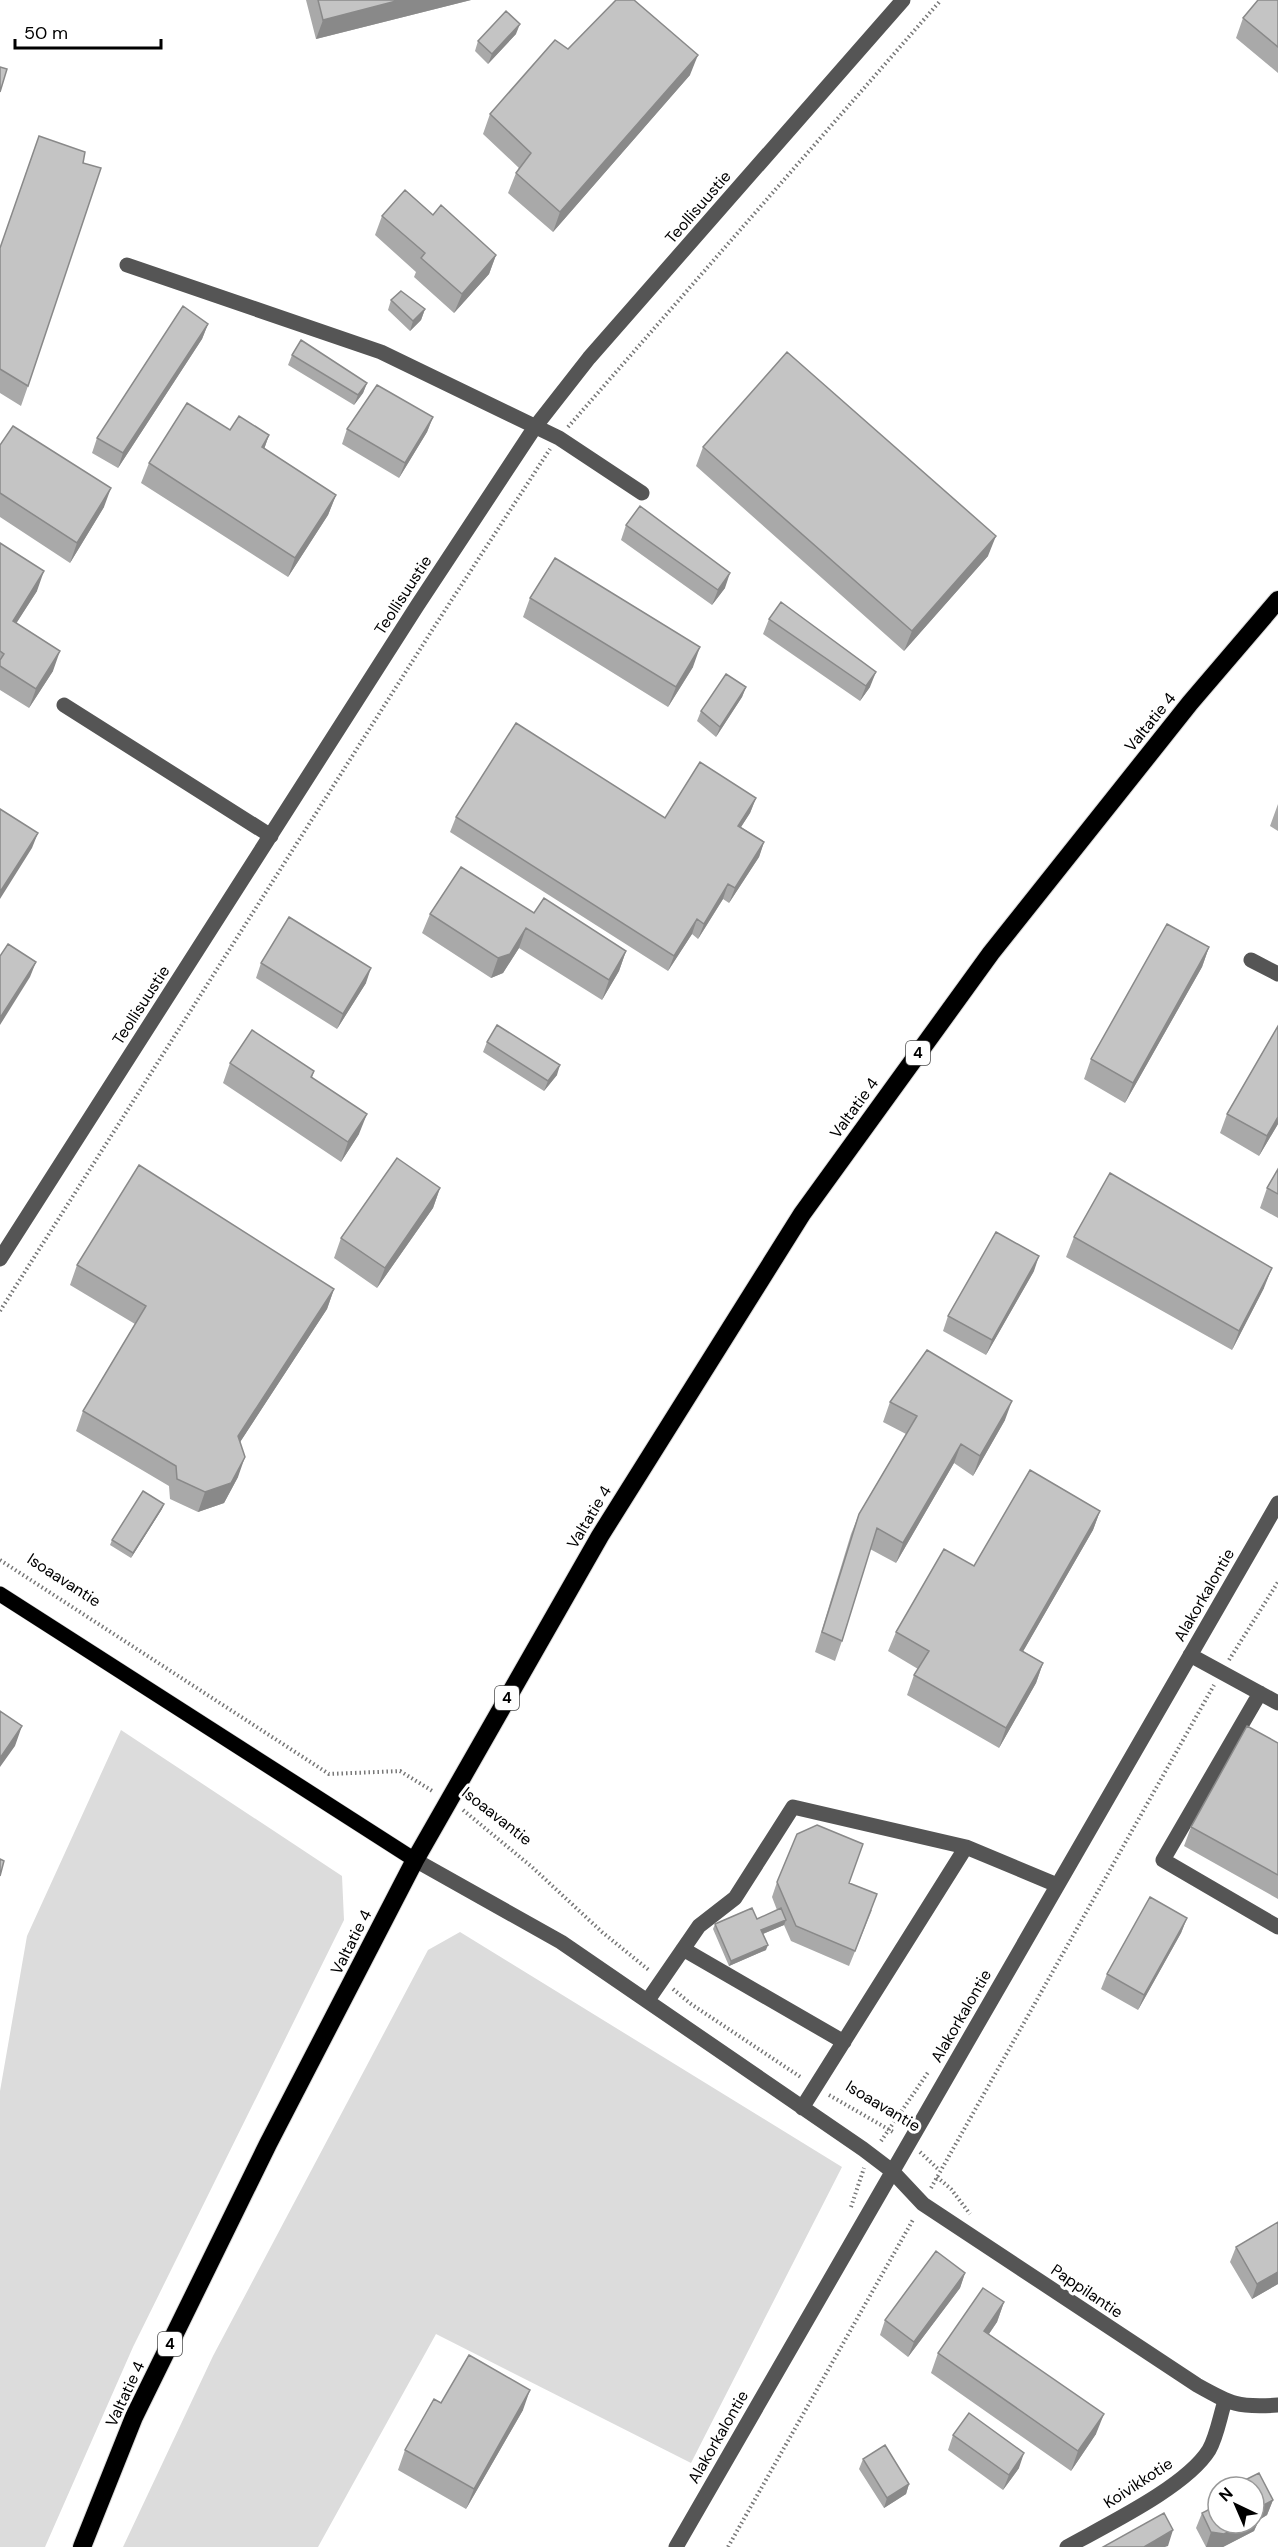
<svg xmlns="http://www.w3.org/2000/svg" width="1278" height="2547" font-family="'DM Sans',sans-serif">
<rect width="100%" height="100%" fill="#fff"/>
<path fill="#dcdcdc" d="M 121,1730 L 342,1876 L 344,1920 L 133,2347 L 45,2547 L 0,2547 L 0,2091 L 27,1936 Z
M 460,1932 L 842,2167 L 691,2463 L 436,2334 L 318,2547 L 123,2547 L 213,2356 L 428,1950 Z"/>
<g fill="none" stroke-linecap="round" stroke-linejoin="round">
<defs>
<path id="major" d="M 0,1594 L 415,1860"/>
<path id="highway" d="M 82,2547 L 134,2417 L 268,2144 L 415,1860 L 600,1536 L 802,1214 L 991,953 L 1190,703 L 1278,600"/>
</defs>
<use href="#major" stroke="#dbdbdb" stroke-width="16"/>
<use href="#highway" stroke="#dbdbdb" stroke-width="20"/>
<path stroke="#777" stroke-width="4" stroke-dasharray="1.5 3" stroke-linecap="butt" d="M 568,427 L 941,0
M 0,1311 L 438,621 L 550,449
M 0,1560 L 329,1774 L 400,1771 L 434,1792
M 1229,1660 L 1278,1582
M 463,1810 L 532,1867 L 602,1932 L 650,1971
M 673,1989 L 691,2004 L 802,2078
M 829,2095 L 895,2133
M 881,2141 L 929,2071
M 920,2152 L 939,2170
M 937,2177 L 951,2189 L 970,2214
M 931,2188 L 1214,1685
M 851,2207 L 864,2168
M 728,2547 L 914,2218"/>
<path stroke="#555" stroke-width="15" d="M 127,265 L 381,352 L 559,438 L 642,493
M 64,705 L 271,836
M 1251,960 L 1278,974
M 0,1259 L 417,606 L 535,427 L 589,358 L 903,0
M 1190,1655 L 1278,1703
M 1260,1693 L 1163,1860 L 1278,1927
M 415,1860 L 561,1942 L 863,2149 L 892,2171 L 923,2204 L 1197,2385 C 1231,2404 1238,2408 1278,2405
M 683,1949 L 844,2042
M 648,2000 L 699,1926 L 735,1898 L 793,1807 L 966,1847 L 1057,1885
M 802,2108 L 966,1847
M 676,2547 L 1278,1503
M 1067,2547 C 1106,2525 1186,2487 1209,2450 C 1217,2436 1220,2416 1225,2401"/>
<use href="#major" stroke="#000" stroke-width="15"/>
<use href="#highway" stroke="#000" stroke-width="18"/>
</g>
<path fill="#a9a9a9" d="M 306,0 L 471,0 L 316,39 Z
M 1278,0 L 1278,73 L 1236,38 L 1243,18 Z
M 516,34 L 488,64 L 475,51 L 478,41 Z
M 568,49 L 690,75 L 553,232 L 508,193 L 516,173 L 519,168 L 483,134 L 490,114 Z
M 83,163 L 28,386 L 21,406 L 0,393 L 0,247 Z
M 433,215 L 496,255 L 489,274 L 454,313 L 414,277 L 416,272 L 375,235 L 382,216 Z
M 391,300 L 425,309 L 421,320 L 410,331 L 388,310 Z
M 208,324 L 202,339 L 118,468 L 92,453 L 97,438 Z
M 292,355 L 367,383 L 363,393 L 354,405 L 288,365 Z
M 433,417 L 427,432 L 399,478 L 342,444 L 347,429 Z
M 230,430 L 269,435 L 264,449 L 336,495 L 328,515 L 288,577 L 141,483 L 149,463 Z
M 0,445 L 104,507 L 70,563 L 0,517 Z
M 703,447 L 988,556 L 904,651 L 696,466 Z
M 626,525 L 725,588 L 712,605 L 621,540 Z
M 0,543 L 37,591 L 16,623 L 53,671 L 29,708 L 0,690 Z
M 530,598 L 693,667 L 668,707 L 523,617 Z
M 769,619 L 870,687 L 860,701 L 763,634 Z
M 746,687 L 742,697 L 716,737 L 697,721 L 701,711 Z
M 756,798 L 750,813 L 741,827 L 764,842 L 759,857 L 729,903 L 723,899 L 698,939 L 692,934 L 668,971 L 450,832 L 456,817 L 665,818 Z
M 1278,804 L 1278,831 L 1270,826 Z
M 534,913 L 626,951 L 619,971 L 602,1000 L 519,948 L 503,973 L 491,978 L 422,933 L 430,914 Z
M 1209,947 L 1202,967 L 1125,1103 L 1084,1079 L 1091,1059 Z
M 261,963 L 366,983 L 337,1029 L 256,978 Z
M 1278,1026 L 1278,1124 L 1259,1156 L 1220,1133 L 1227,1114 Z
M 487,1042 L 557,1075 L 544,1091 L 483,1052 Z
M 230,1063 L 314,1071 L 312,1078 L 359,1134 L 341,1162 L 223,1083 Z
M 1278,1169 L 1278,1218 L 1260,1208 L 1267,1188 Z
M 440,1188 L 433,1208 L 377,1288 L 334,1258 L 341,1238 Z
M 1074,1237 L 1264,1288 L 1232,1350 L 1066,1257 Z
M 77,1265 L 334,1289 L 327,1309 L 240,1442 L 238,1477 L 224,1503 L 198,1512 L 170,1499 L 169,1486 L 76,1431 L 83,1411 L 135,1324 L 70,1285 Z
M 1034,1271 L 986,1355 L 943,1331 L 948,1316 Z
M 890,1402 L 1005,1420 L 973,1476 L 954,1463 L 896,1563 L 870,1549 L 842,1641 L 835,1661 L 815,1652 L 851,1534 L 859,1514 L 906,1434 L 883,1422 Z
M 162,1509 L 131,1558 L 110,1545 L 112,1540 Z
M 1100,1511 L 1093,1530 L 1023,1651 L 1043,1663 L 1036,1683 L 999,1748 L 907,1695 L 914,1675 L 918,1669 L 888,1651 L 896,1632 L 974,1566 Z
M 1278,1743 L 1278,1899 L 1184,1846 L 1191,1827 Z
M 777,1882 L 872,1910 L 849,1966 L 791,1941 L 784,1925 L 763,1934 L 766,1950 L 729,1966 L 713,1929 L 715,1924 L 757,1919 L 777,1910 L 772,1897 Z
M 1187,1918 L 1181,1933 L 1138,2010 L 1101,1989 L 1107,1974 Z
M 1278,2222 L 1278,2284 L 1252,2299 L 1230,2262 L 1236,2247 Z
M 965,2273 L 960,2288 L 908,2357 L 880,2335 L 885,2320 Z
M 1004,2302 L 997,2322 L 989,2334 L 1096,2434 L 1071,2471 L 931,2373 L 938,2353 Z
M 441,2403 L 523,2410 L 466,2509 L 398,2470 L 405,2450 Z
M 953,2435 L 1019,2468 L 1003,2490 L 948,2450 Z
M 863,2459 L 909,2484 L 906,2494 L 884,2508 L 859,2469 Z
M 1218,2497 L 1218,2523 L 1273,2500 L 1267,2515 L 1259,2520 L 1254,2531 L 1223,2547 L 1206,2547 L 1196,2528 L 1202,2513 L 1214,2506 Z"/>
<path fill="#898989" d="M 400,0 L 471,0 L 316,39 L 323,20 Z
M 520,24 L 516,34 L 488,64 L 492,54 Z
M 698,55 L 690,75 L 553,232 L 560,212 Z
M 496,255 L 489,274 L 454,313 L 462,294 Z
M 425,309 L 421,320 L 410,331 L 413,321 Z
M 208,324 L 202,339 L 118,468 L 123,453 Z
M 367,383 L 363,393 L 354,405 L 358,395 Z
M 433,417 L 427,432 L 399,478 L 405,463 Z
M 269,435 L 262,455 L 262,447 Z
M 111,488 L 104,507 L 70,563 L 77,543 Z
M 336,495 L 328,515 L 288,577 L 295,558 Z
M 996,536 L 988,556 L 904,651 L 912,631 Z
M 44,571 L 37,591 L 5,641 L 13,621 Z
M 730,573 L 725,588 L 712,605 L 718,590 Z
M 700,647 L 693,667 L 668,707 L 676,687 Z
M 60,651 L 53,671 L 29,708 L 36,689 Z
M 876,672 L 870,687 L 860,701 L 866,686 Z
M 746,687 L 742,697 L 716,737 L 720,727 Z
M 756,798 L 750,813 L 732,841 L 738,826 Z
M 38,833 L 32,848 L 0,899 L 0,892 Z
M 764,842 L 759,857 L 729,903 L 735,888 Z
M 728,884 L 723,899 L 698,939 L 704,924 Z
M 697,919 L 692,934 L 668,971 L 674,956 Z
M 526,928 L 519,948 L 503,973 L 491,978 L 498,958 Z
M 1209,947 L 1202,967 L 1125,1103 L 1133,1083 Z
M 626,951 L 619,971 L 602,1000 L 609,980 Z
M 36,962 L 30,977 L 0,1025 L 0,1018 Z
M 371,968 L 366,983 L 337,1029 L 343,1014 Z
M 560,1065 L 557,1075 L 544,1091 L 548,1081 Z
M 367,1114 L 359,1134 L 341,1162 L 348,1142 Z
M 1278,1117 L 1278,1124 L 1259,1156 L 1267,1136 Z
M 440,1188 L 433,1208 L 377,1288 L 385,1268 Z
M 1039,1256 L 1034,1271 L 986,1355 L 992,1340 Z
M 1272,1268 L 1264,1288 L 1232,1350 L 1239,1331 Z
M 334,1289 L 327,1309 L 231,1456 L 238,1436 Z
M 1012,1401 L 1005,1420 L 973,1476 L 980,1456 Z
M 961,1444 L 954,1463 L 896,1563 L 903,1543 Z
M 245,1457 L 238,1477 L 224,1503 L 198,1512 L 205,1492 Z
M 164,1504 L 162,1509 L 131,1558 L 133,1553 Z
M 1100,1511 L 1093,1530 L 1013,1669 L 1020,1650 Z
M 1043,1663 L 1036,1683 L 999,1748 L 1006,1728 Z
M 22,1726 L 15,1746 L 0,1767 L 0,1758 Z
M 1187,1918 L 1181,1933 L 1138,2010 L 1144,1995 Z
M 786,1920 L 784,1925 L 760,1935 L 761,1930 Z
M 768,1945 L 766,1950 L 729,1966 L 731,1961 Z
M 1278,2272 L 1278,2284 L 1252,2299 L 1257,2284 Z
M 965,2273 L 960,2288 L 908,2357 L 914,2342 Z
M 1004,2302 L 997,2322 L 977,2351 L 984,2331 Z
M 530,2390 L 523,2410 L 466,2509 L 474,2489 Z
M 1104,2414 L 1096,2434 L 1071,2471 L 1078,2451 Z
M 1024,2453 L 1019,2468 L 1003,2490 L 1009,2475 Z
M 909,2484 L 906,2494 L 884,2508 L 887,2498 Z
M 1273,2500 L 1267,2515 L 1259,2520 L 1254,2531 L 1223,2547 L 1206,2547 L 1211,2532 L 1246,2523 L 1254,2523 L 1254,2514 L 1256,2509 Z
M 1173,2530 L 1168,2546 L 1165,2547 L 1144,2547 Z"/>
<path fill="#c4c4c4" stroke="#898989" stroke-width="1.5" d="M 318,0 L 400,0 L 323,20 Z
M 616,0 L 634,0 L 698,55 L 560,212 L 516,173 L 531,153 L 490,114 L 555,40 L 568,49 Z
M 1258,0 L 1278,0 L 1278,47 L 1243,18 Z
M 506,11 L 520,24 L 492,54 L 478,41 Z
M 0,67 L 7,69 L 0,92 Z
M 39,136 L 85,152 L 83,163 L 101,168 L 28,386 L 0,369 L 0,248 Z
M 405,190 L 433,215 L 441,205 L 496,255 L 462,294 L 421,258 L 425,253 L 382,216 Z
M 401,291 L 425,309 L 413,321 L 391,300 Z
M 183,306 L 208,324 L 123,453 L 97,438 Z
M 301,340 L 367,383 L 358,395 L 292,355 Z
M 787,352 L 996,536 L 912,631 L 703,447 Z
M 377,385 L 433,417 L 405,463 L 347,429 Z
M 187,403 L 230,430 L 239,416 L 269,435 L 262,447 L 336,495 L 295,558 L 149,463 Z
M 13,426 L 111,488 L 77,543 L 0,493 L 0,445 Z
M 640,506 L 730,573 L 718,590 L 626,525 Z
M 0,543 L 44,571 L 13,621 L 60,651 L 36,689 L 0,666 L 0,660 L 4,654 L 0,651 Z
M 555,558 L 700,647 L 676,687 L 530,598 Z
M 781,602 L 876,672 L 866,686 L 769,619 Z
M 726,674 L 746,687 L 720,727 L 701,711 Z
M 516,723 L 665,818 L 700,762 L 756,798 L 738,826 L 764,842 L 735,888 L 728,884 L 704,924 L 697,919 L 674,956 L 456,817 Z
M 0,809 L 38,833 L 0,892 Z
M 461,867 L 534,913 L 544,898 L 626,951 L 609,980 L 526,928 L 510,954 L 498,958 L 430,914 Z
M 289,917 L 371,968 L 343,1014 L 261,963 Z
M 1167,924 L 1209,947 L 1133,1083 L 1091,1059 Z
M 8,944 L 36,962 L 0,1018 L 0,956 Z
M 497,1025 L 560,1065 L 548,1081 L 487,1042 Z
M 1278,1026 L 1278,1117 L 1267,1136 L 1227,1114 Z
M 252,1030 L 314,1071 L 311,1077 L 367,1114 L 348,1142 L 230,1063 Z
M 397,1158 L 440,1188 L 385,1268 L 341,1238 Z
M 139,1165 L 334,1289 L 238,1436 L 245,1457 L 231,1483 L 205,1492 L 177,1479 L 176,1466 L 83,1411 L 146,1306 L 77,1265 Z
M 1278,1169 L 1278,1194 L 1267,1188 Z
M 1110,1173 L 1272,1268 L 1239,1331 L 1074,1237 Z
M 996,1232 L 1039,1256 L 992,1340 L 948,1316 Z
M 927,1350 L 1012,1401 L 980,1456 L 961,1444 L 903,1543 L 877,1528 L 842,1641 L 822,1632 L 859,1514 L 917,1416 L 890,1402 Z
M 1030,1470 L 1100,1511 L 1020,1650 L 1043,1663 L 1006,1728 L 914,1675 L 929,1651 L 896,1632 L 944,1549 L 974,1566 Z
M 143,1491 L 164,1504 L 133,1553 L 112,1540 Z
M 0,1711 L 22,1726 L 0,1758 Z
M 1247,1726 L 1278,1743 L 1278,1875 L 1191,1827 Z
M 817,1825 L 863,1844 L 849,1883 L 877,1894 L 855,1951 L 796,1926 L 777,1882 L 797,1834 Z
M 0,1859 L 4,1861 L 0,1876 Z
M 1150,1897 L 1187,1918 L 1144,1995 L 1107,1974 Z
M 752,1908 L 757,1919 L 781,1908 L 786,1920 L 761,1930 L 768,1945 L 731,1961 L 715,1924 Z
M 1278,2222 L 1278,2272 L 1257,2284 L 1236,2247 Z
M 936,2251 L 965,2273 L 914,2342 L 885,2320 Z
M 983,2288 L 1004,2302 L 984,2331 L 1104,2414 L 1078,2451 L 938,2353 Z
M 469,2355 L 530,2390 L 474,2489 L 405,2450 L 434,2399 L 441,2403 Z
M 969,2413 L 1024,2453 L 1009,2475 L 953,2435 Z
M 885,2445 L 909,2484 L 887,2498 L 863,2459 Z
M 1259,2473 L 1273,2500 L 1256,2509 L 1260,2516 L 1254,2519 L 1254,2487 L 1231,2487 Z
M 1218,2505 L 1218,2523 L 1246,2523 L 1224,2534 L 1211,2532 L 1202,2513 Z
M 1164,2513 L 1173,2530 L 1144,2547 L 1103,2547 Z"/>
<g text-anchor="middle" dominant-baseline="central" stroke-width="6" stroke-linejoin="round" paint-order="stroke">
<g fill="#fff" stroke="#4c4c4c" stroke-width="1.5">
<rect x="906" y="1041" width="24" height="24" rx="4.5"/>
<rect x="495" y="1686" width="24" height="24" rx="4.5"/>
<rect x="158" y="2332" width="24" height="24" rx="4.5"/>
</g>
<g font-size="15" font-weight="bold" fill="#000">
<text x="918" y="1053">4</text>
<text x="507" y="1698">4</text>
<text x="170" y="2344">4</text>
</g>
<g font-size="16" fill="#000" stroke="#fff">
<text transform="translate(698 207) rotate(-49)">Teollisuustie</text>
<text transform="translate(403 595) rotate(-57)">Teollisuustie</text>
<text transform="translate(1150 722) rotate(-51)">Valtatie 4</text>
<text transform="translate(141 1005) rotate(-57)">Teollisuustie</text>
<text transform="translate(854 1108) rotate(-54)">Valtatie 4</text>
<text transform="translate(589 1517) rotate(-59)">Valtatie 4</text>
<text transform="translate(64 1580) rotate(33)">Isoaavantie</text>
<text transform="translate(1204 1595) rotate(-60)">Alakorkalontie</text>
<text transform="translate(497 1816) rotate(38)">Isoaavantie</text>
<text transform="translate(351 1942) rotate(-63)">Valtatie 4</text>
<text transform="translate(961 2016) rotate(-60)">Alakorkalontie</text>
<text transform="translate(883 2106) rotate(31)">Isoaavantie</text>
<text transform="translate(1087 2291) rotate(34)">Pappilantie</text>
<text transform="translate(125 2394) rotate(-65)">Valtatie 4</text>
<text transform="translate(718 2437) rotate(-60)">Alakorkalontie</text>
<text transform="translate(1138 2483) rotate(-33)">Koivikkotie</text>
</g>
</g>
<g transform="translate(1236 2505) rotate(316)"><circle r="28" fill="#ffffff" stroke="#999999" stroke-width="1.5"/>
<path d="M0-4.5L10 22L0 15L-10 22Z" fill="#000000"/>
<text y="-9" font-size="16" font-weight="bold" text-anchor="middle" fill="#000000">N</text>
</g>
<path d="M15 39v9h146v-9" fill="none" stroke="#000000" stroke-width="3"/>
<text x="24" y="39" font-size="18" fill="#000000" stroke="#ffffff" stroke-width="4.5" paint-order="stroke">50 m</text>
</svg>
